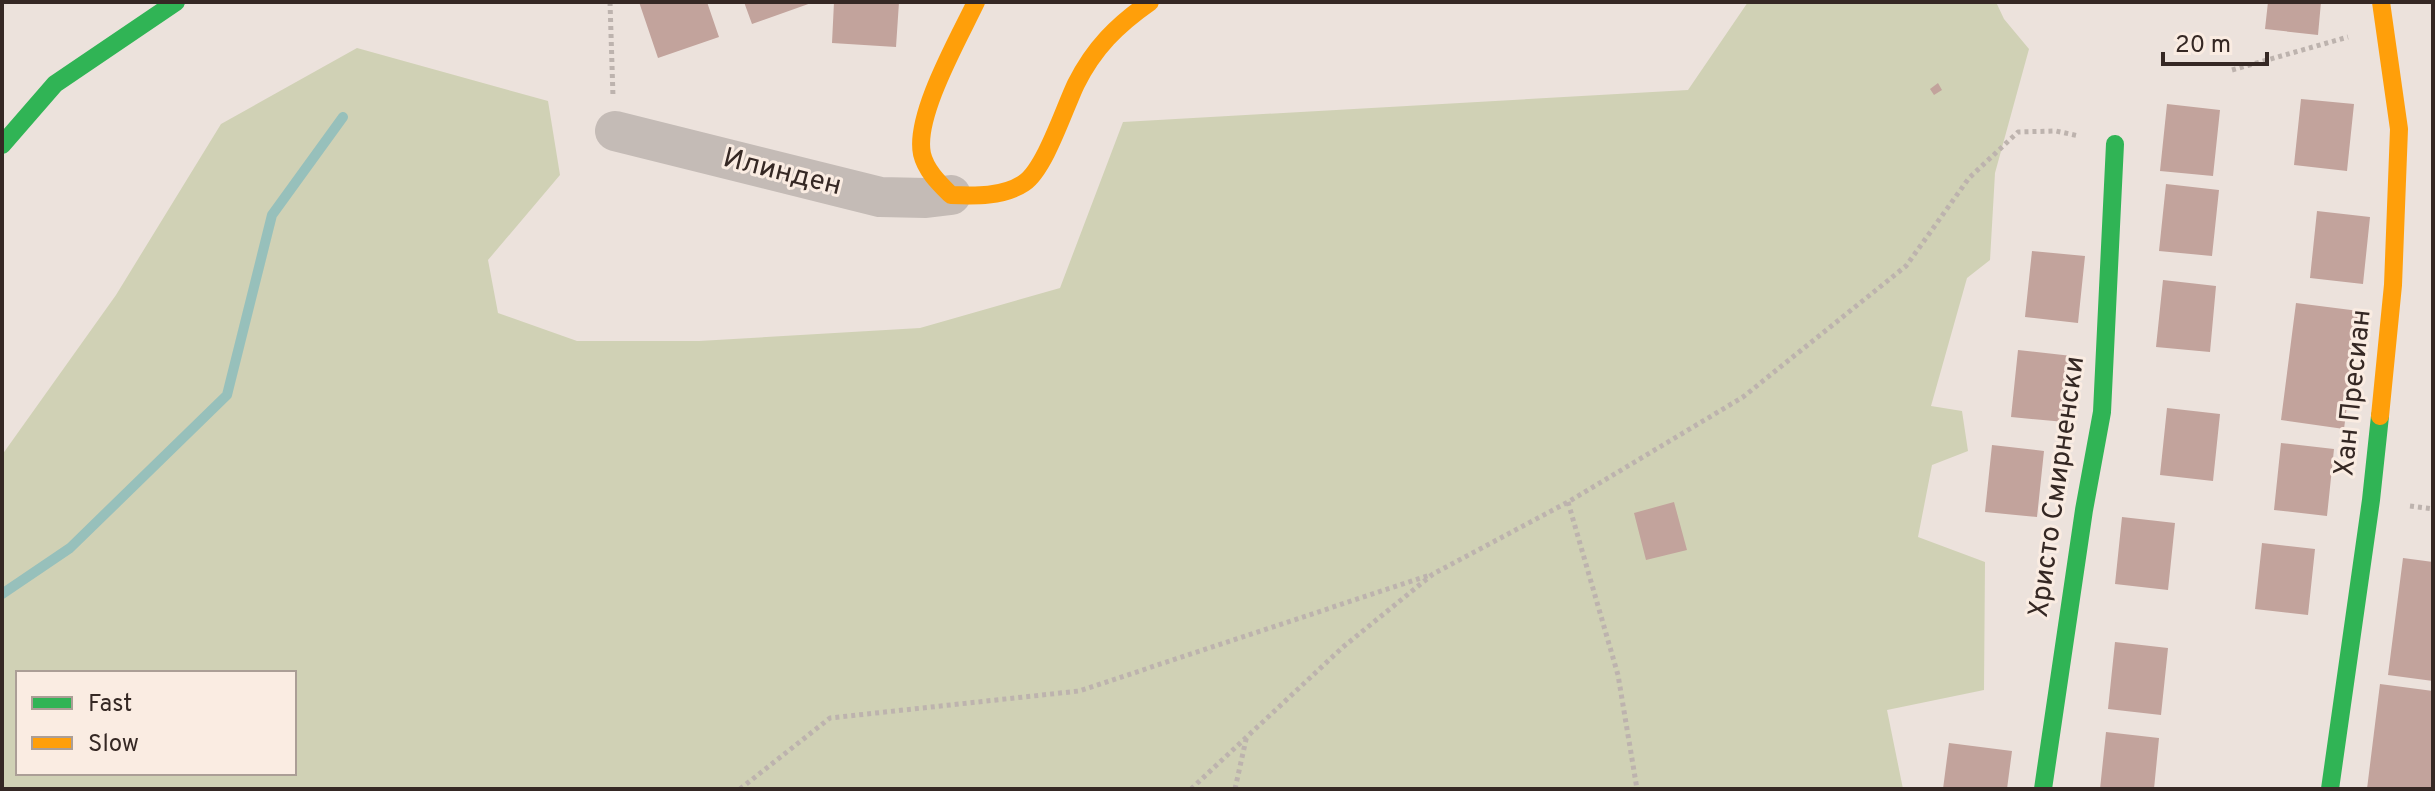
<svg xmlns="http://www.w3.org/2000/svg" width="2435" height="791" font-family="Overpass,sans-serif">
<rect width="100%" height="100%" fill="#ece2dc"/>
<path fill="#d0d1b5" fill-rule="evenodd" d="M 1748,2 L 1996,2 L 2004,19 L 2029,49 L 1995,173 L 1990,260 L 1967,278 L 1931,406 L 1962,411 L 1968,451 L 1932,465 L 1918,537 L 1985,562 L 1984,690 L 1887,710 L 1903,789 L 2,789 L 2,455 L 116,295 L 221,124 L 357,48 L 548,101 L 560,175 L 488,260 L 498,313 L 577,341 L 699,341 L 920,328 L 1060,288 L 1123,122 L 1688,90 ZM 18,673 L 294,673 L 294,773 L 18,773 Z"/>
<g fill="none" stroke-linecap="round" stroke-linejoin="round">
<path stroke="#97c0bb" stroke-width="10" d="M 2,594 L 70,548 L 227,395 L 272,215 L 343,117"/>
</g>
<path fill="#c2a39c" d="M 639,2 L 707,2 L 719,37 L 658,58 Z
M 744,2 L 814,2 L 752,24 Z
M 834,2 L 899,2 L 896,47 L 832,43 Z
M 2268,2 L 2321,2 L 2318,35 L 2265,29 Z
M 1938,83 L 1942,90 L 1934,95 L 1930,89 Z
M 2301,99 L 2354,104 L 2347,171 L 2294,165 Z
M 2167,104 L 2220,110 L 2213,176 L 2160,171 Z
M 2166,184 L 2219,190 L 2212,256 L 2159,251 Z
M 2317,211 L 2370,217 L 2363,284 L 2310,278 Z
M 2032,251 L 2085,256 L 2078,323 L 2025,317 Z
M 2163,280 L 2216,286 L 2210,352 L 2156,347 Z
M 2296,303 L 2359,311 L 2344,429 L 2281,420 Z
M 2018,350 L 2072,356 L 2065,422 L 2011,417 Z
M 2167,408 L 2220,414 L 2213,481 L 2160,475 Z
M 2281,443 L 2334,449 L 2327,516 L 2274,510 Z
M 1992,445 L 2044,451 L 2037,517 L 1985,512 Z
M 1674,502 L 1687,550 L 1646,560 L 1634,513 Z
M 2122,517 L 2175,523 L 2168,590 L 2115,584 Z
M 2262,543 L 2315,549 L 2308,615 L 2255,609 Z
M 2403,558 L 2433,562 L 2433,681 L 2388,675 Z
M 2115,642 L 2168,648 L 2161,715 L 2108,709 Z
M 2380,684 L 2433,691 L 2431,789 L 2367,789 Z
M 2106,732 L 2159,738 L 2154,789 L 2100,789 Z
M 1949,743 L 2012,751 L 2007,789 L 1943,789 Z"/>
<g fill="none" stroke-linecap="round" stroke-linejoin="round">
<path stroke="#bdb3ae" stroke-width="5" stroke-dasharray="4 4" stroke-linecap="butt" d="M 610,2 L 613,97
M 2232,70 L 2348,37
M 1568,502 L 1618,675 L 1637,789
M 2410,506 L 2433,509
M 740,789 L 830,718 L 1079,691 L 1430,575
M 1191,789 L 1343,647 L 1433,574 L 1568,502 L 1743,397 L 1906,266 L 1969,178 L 2018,132 L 2056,131 L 2079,136
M 1235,789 L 1247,735"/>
<path stroke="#c4bbb6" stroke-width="40" d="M 615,131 L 880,197 L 926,198 L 951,195"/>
<path stroke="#30b455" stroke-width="18" d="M 2,145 L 55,84 L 176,2
M 2043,789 L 2084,510 L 2102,412 L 2115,144
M 2330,789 L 2371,500 L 2380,416"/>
<path stroke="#ff9f0a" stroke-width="18" d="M 976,2 C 959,38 914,116 922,154 C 926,171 940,184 951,195 C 975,196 1003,197 1024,183 C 1045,169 1064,109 1076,84 C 1094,48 1117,25 1150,2
M 2380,416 L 2393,285 L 2399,129 L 2381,2"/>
</g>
<g text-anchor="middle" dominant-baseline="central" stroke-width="6" stroke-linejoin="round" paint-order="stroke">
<g font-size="28" fill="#352824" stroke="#faece2">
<text transform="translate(782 173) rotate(14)">Илинден</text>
<text transform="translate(2354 393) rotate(-84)">Хан Пресиан</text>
<text transform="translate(2058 487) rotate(-82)">Христо Смирненски</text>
</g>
</g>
<rect width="2435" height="791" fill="none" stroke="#352824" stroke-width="8"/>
<rect x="16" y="671" width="280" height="104" fill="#faece2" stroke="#ab9e96" stroke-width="2"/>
<rect x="32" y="697" width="40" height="12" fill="#30b455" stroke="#ab9e96" stroke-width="2"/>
<text x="88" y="711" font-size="24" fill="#352824">Fast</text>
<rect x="32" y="737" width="40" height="12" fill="#ff9f0a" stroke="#ab9e96" stroke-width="2"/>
<text x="88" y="751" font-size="24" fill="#352824">Slow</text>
<path d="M2163 52v12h104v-12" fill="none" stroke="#352824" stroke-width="4"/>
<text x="2175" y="52" font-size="24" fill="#352824" stroke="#faece2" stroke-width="6" paint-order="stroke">20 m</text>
</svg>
